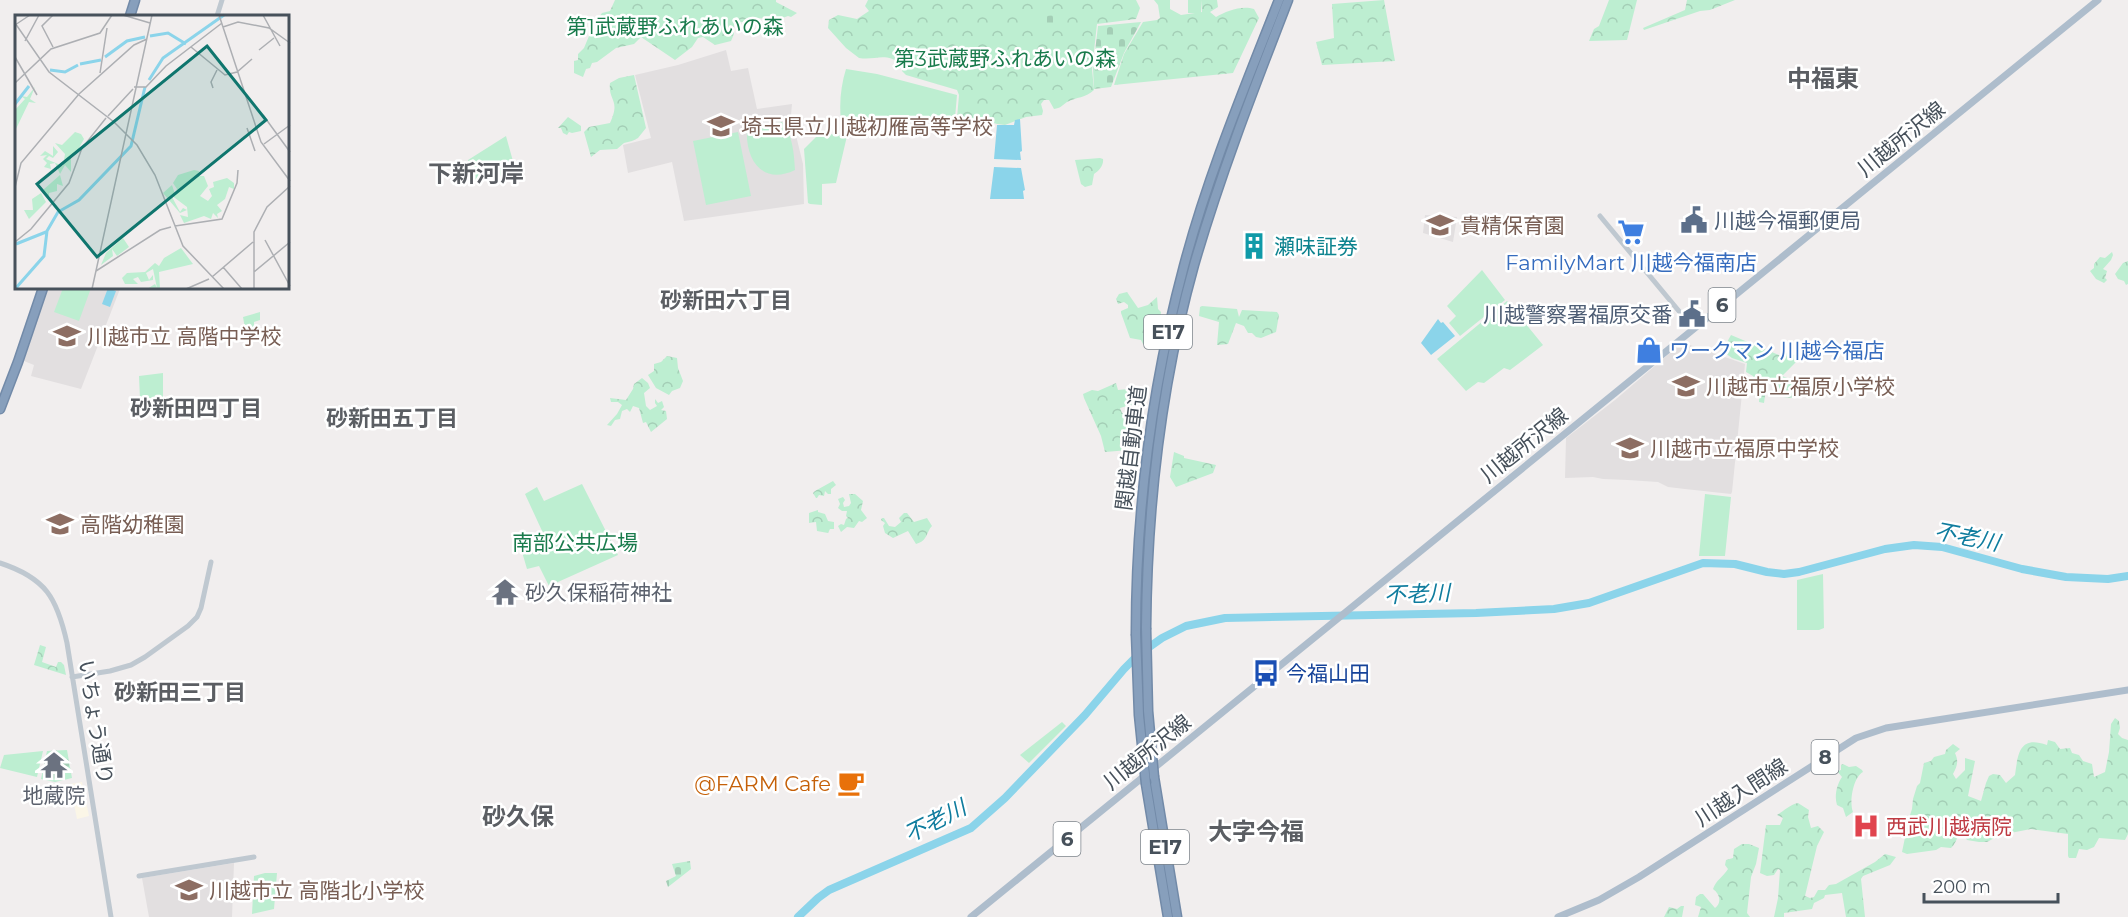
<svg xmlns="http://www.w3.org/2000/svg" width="2128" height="917" font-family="Montserrat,'Noto Sans JP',sans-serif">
<defs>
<pattern id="forest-crowns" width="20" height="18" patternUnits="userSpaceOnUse" patternTransform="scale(1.5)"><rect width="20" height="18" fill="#bdeed1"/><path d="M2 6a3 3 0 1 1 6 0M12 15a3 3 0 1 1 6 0" fill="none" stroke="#a4ceb6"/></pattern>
<pattern id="cemetery-stones" width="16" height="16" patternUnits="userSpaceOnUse" patternTransform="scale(1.5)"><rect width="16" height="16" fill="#bdeed1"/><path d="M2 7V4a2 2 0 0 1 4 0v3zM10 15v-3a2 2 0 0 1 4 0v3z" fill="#a4ceb6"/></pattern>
</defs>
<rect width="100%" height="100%" fill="#f1eeee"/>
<path fill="#fbf6e7" d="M 82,782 L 89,816 L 77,819 L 70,784 Z"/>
<path fill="#e2dfe0" d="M 726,50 L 731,71 L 748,68 L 757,109 L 792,104 L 791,115 L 803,164 L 804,204 L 684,221 L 672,162 L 628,173 L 623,145 L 651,138 L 635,75 L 678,65 Z
M 1425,215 L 1457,217 L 1453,242 L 1423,233 Z
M 47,288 L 120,289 L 81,389 L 31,376 L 34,365 L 24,361 Z
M 1684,341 L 1690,345 L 1745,364 L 1732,492 L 1731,494 L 1685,489 L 1668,487 L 1658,482 L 1628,480 L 1603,479 L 1593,477 L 1565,478 L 1566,438 L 1615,400 Z
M 234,863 L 232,917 L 149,917 L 142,878 Z"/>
<path fill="#bdeed1" d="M 846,69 L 877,74 L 957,95 L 955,118 L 841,120 C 839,103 841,85 846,69 Z
M 782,122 C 793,135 794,154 795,170 C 762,186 745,159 747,129 Z
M 738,132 L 751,196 L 706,205 L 693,141 Z
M 820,133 L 847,136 L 836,183 L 822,184 L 822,205 L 810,204 L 808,203 L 804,149 Z
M 506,136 L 516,172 L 473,183 L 468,160 Z
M 1482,270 L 1505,300 L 1460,336 L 1449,323 L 1456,316 L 1447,306 Z
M 63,288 L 91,288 L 79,321 L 54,312 Z
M 1507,301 L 1543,345 L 1510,370 L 1504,368 L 1484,383 L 1478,382 L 1466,391 L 1437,359 Z
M 260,312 L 260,320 L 254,322 L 254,331 L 246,334 L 243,317 Z
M 163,373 L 163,398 L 140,399 L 139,376 Z
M 582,484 L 618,555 L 549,586 L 539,566 L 527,569 L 520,545 L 543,533 L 525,494 L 537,487 L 544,501 Z
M 1705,494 L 1731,497 L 1725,556 L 1699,556 Z
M 1823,574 L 1824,628 L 1819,630 L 1797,630 L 1797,580 Z
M 1062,722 L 1066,726 L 1029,763 L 1020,755 Z
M 43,751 L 37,777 L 0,768 L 4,755 Z
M 265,873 L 277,873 L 274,909 L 252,914 L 254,876 Z"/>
<path fill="url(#forest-crowns)" d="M 615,0 L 776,0 L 776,2 L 797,13 L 791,17 L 788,16 L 777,20 L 758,18 L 752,21 L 734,23 L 734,34 L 731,41 L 715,45 L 703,37 L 698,38 L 692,47 L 675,60 L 641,37 L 634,44 L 616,48 L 597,62 L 592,63 L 590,68 L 586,69 L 583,77 L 574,73 L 574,61 L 578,60 L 578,54 L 584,48 L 594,24 L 602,13 L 610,11 Z
M 868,0 L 1136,0 L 1140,8 L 1136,19 L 1097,24 L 1092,69 L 1094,90 C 1086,98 1076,97 1067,102 C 1061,106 1061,108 1054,109 L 1049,100 L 1044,100 L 1041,104 L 1043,111 L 1042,115 L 1026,117 L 1005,125 L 997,124 L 985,120 L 961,121 L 957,118 L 959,95 L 957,90 L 906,75 L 902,71 L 902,65 C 885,51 876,61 859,58 L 846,48 L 828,28 L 829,20 L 838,15 L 857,19 L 869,11 L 865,6 Z
M 1154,0 L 1170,0 L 1170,9 L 1181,15 L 1202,12 L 1201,0 L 1217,0 L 1218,7 L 1210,12 L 1216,17 C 1226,11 1242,5 1254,9 L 1259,18 L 1233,73 L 1114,85 L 1124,54 L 1143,22 L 1157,20 L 1160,18 L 1158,5 Z
M 1384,0 L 1395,61 L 1322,65 L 1316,42 L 1334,38 L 1332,4 Z
M 1609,0 L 1637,0 L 1627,40 L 1589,41 L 1594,29 L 1599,26 Z
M 1687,0 L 1735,0 L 1710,10 L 1700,11 L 1644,30 L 1643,28 L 1685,10 Z
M 634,75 L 646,128 L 638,138 L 632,141 L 624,143 L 617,149 L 600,150 L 591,157 L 584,132 L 589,127 L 610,123 C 621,99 608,102 610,83 L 619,78 Z
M 568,117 L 581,126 L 581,131 L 572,133 L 569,132 L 567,135 L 563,133 L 561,128 L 558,128 Z
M 1100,158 L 1103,159 C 1104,165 1099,171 1094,174 L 1092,185 L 1085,187 L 1081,184 L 1075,160 Z
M 2112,252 L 2113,255 L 2111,260 L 2103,269 L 2107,271 L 2105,278 L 2107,280 L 2104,283 L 2096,279 L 2090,271 L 2094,268 L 2094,264 L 2100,257 L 2105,258 Z
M 2128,261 L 2128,284 L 2126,285 L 2124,281 L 2118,279 L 2115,274 L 2123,263 Z
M 1127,292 L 1138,308 L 1148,305 L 1157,297 L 1158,309 L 1161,312 L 1157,347 L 1143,344 L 1141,340 L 1130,338 L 1121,313 L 1121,311 L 1128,308 L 1128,305 L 1124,302 L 1118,304 L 1116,299 L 1119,294 Z
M 1202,306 L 1237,309 L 1239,317 L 1242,310 L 1277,312 L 1279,315 L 1276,332 L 1261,338 L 1256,337 L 1252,333 L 1248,333 L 1244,326 L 1236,323 L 1228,344 L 1217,345 L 1219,322 L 1199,316 L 1200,307 Z
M 1731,335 L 1781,356 L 1785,352 L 1793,355 L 1797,354 L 1800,357 L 1799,361 L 1796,362 L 1782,376 L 1793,380 L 1793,398 L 1774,396 L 1775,382 L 1767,381 L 1764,403 L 1759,402 L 1760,384 L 1752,382 L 1753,376 L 1746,372 L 1747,363 L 1732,358 L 1725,353 L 1726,344 Z
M 667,356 L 677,358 L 678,368 L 683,381 L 680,388 L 672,391 L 669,395 L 656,388 L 648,375 L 654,371 L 654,364 L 661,362 Z
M 642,378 L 648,383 L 650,388 L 644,393 L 646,406 L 650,410 L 657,406 L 655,403 L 655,399 L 658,403 L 662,401 L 664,407 L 661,410 L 666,411 L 667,419 L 651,432 L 646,422 L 643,423 L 639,408 L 633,406 L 630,412 L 627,409 L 622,411 L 620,419 L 615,420 L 611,426 L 607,425 L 617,414 L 622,405 L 618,402 L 611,402 L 610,398 L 626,400 L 633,389 L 634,384 Z
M 1116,383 L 1118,390 L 1139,388 L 1145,391 L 1144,399 L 1137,403 L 1120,408 L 1122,413 L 1141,415 L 1143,417 L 1138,452 L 1129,450 L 1105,452 L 1101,436 L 1084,398 L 1083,394 L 1092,390 L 1098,391 Z
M 1174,452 L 1184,456 L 1184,458 L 1216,465 L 1213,473 L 1176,487 L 1170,477 Z
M 833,481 L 836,485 L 831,489 L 831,494 L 828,494 L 825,491 L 824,496 L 819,495 L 817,498 L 816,498 L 813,493 L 815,491 Z
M 849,494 L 855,494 L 863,501 L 861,510 L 867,518 L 862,522 L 859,521 L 854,528 L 847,527 L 841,532 L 838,526 L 841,524 L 844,525 L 846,519 L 848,518 L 846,516 L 847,511 L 842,511 L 838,508 L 840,504 L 838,499 L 843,497 L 845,500 L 843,503 L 844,507 L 849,506 L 851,503 Z
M 818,510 L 818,512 L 825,514 L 828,521 L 834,522 L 834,529 L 830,529 L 828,533 L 817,531 L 816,522 L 809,523 L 809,513 Z
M 904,513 L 907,513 L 914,522 L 927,518 L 932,526 C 926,532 928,541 916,544 L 908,531 L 893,538 L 885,533 L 883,526 L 885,523 L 881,520 L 882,518 L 884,518 L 889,526 L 895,527 L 901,522 L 899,518 Z
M 40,645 L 46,647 L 42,662 L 56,667 L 58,662 L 61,662 L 64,665 L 66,675 L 34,665 Z
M 2115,718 L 2119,721 L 2120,728 L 2118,734 L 2122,738 L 2128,740 L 2128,834 L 2125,840 L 2099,838 L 2094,847 L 2087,850 L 2079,849 L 2076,858 L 2069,858 L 2068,856 L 2068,834 L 2031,829 L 2000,835 L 1987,842 L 1979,842 L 1967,840 L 1963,834 C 1956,835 1957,843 1951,848 L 1941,847 L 1936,850 L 1907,854 L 1902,852 L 1909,818 L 1912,809 L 1913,799 L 1917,786 L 1920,783 L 1924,763 L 1931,761 L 1934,757 L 1945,754 L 1946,750 L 1953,744 L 1960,749 L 1955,753 C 1959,762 1957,766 1953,774 L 1956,779 L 1965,770 L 1965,758 L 1975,761 L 1968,796 L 1981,801 L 1986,783 L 1989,776 L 1993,774 L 2000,775 L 2006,783 L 2015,775 C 2018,754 2019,735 2047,745 L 2048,740 L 2055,742 L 2060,749 L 2070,748 L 2072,753 L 2079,755 L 2083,761 L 2092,764 L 2094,777 L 2105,772 L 2109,752 L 2111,724 Z
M 1843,764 L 1849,767 L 1856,766 L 1862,770 L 1863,772 C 1853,777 1849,803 1853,812 L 1846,817 L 1843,808 L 1837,805 C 1834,796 1837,784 1842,777 L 1837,771 L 1841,770 L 1841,765 Z
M 1798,803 L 1809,810 L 1808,817 L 1811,828 L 1818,826 L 1824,832 L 1817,846 L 1805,896 L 1810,898 L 1814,897 L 1818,890 L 1825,890 L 1829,885 L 1836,884 L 1875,862 L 1885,854 L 1896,857 L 1890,865 L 1863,876 L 1861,879 L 1865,917 L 1846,917 L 1842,893 L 1825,895 L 1824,898 L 1814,903 L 1812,909 L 1784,913 L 1784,917 L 1774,917 L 1778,898 L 1780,870 L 1778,869 L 1774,875 L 1767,876 L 1760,873 L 1766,825 L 1780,825 L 1783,818 L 1777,815 C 1784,811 1789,805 1798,803 Z
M 1742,844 L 1749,844 L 1759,848 L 1756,864 L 1751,877 L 1747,913 L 1750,917 L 1698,917 L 1701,907 L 1695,905 L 1696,897 L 1700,894 L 1703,894 L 1715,908 C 1722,903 1720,894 1713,889 C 1716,880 1723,877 1728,869 L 1725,865 L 1726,860 L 1733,858 L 1734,849 Z
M 1681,906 L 1684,906 L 1682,917 L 1664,917 L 1669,907 L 1677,909 Z"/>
<path fill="url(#cemetery-stones)" d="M 1188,0 L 1201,0 L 1201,13 L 1188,13 Z
M 1058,15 L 1058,27 L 1035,27 L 1033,17 Z
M 1141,22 L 1124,53 L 1111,87 L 1094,89 L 1093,69 L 1098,26 Z
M 67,750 L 72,778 L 55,782 L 41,779 L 47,751 Z
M 690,861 L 691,869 L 668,887 L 666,881 L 676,876 L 672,864 Z"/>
<path fill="#8bd4ea" d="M 1020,119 L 1022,151 L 1020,152 L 1021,160 L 994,159 L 997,125 L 1014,125 L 1015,120 Z
M 994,167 L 1021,168 L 1025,190 L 1023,191 L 1024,199 L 990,199 Z
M 108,288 L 116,291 L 110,307 L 102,304 Z
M 1438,319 L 1441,323 L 1443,322 L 1455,336 L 1431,355 L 1421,343 Z"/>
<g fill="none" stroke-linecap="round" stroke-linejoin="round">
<path stroke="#8bd4ea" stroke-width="8" d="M 798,917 L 818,898 L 829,890 L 971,828 L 1005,798 L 1085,715 L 1124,669 L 1138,655 L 1162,638 L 1186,626 L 1225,618 L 1476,613 L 1554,609 L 1589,603 L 1703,563 L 1735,564 L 1767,572 L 1784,574 L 1799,572 L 1885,549 L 1914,545 L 1942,547 L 2022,569 L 2066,577 L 2108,579 L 2128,576"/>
<defs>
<path id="highway" d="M 130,16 L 135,0
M 0,409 L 18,362 L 43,288
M 1146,628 C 1147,506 1161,383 1194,265 C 1220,175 1254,88 1288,0
M 1136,634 C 1136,510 1152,386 1184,266 C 1208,175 1245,87 1279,0
M 1154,777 L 1177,917
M 1146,784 L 1168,917"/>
</defs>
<use href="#highway" stroke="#728aa8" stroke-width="11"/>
<path stroke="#bfc8d0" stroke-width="5" d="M 217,16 L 222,0
M 1600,216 L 1693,328
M 0,563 C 46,578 57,598 67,643 L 111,917
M 72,677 L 110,671 L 131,665 L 145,657 L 188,626 L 197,617 L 201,608 L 211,562
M 139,876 L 254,857"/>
<path stroke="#aebdcc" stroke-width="7" d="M 971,917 L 2098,0
M 1558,917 L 1599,900 L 1639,877 L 1856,738 L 1886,728 L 2128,690"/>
<use href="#highway" stroke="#879fbc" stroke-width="8"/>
<defs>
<path id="highway-bridge" d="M 1146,628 L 1148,711 L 1154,777
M 1136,634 L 1139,715 L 1146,784"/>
</defs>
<use href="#highway-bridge" stroke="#728aa8" stroke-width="11" stroke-linecap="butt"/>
<use href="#highway-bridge" stroke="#879fbc" stroke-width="8"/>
</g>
<defs>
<symbol id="school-bare" viewBox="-9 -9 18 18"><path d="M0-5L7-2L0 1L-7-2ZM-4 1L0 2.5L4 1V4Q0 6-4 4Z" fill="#8d6e63" stroke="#fff" stroke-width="2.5" paint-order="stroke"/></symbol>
<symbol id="civic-bare" viewBox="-9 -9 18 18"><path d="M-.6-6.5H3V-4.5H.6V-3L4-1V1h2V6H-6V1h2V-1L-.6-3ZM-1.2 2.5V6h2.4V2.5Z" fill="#5c6f8a" stroke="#fff" stroke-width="2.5" paint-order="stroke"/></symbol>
<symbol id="supermarket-bare" viewBox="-9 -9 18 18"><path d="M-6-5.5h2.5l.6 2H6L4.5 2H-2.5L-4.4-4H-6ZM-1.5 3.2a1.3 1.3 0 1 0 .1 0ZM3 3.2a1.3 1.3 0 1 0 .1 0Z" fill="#3f7fe0" stroke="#fff" stroke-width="2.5" paint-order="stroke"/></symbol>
<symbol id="building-bare" viewBox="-9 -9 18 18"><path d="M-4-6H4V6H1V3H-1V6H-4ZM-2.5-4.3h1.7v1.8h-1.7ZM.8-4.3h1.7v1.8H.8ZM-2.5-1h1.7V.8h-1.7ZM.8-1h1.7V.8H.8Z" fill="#0f9aa8" stroke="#fff" stroke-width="2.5" paint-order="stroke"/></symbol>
<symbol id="shop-bare" viewBox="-9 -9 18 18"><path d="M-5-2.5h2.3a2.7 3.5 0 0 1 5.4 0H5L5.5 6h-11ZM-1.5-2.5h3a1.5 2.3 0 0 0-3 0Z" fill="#3f7fe0" stroke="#fff" stroke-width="2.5" paint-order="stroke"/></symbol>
<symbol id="temple-bare" viewBox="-9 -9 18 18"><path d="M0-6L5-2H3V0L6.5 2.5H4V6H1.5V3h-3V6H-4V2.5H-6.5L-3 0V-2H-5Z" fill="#6b7280" stroke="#fff" stroke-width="2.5" paint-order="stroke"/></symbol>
<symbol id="bus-bare" viewBox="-9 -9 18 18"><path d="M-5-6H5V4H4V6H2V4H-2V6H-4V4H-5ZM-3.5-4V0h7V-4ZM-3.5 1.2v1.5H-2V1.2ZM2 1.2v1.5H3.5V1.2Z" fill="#1a4fb4" stroke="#fff" stroke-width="2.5" paint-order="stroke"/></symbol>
<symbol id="cafe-bare" viewBox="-9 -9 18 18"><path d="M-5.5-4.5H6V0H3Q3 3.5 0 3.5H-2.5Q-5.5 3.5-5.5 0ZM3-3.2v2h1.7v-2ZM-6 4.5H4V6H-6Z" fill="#e8710a" stroke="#fff" stroke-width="2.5" paint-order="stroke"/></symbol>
<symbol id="hospital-bare" viewBox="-9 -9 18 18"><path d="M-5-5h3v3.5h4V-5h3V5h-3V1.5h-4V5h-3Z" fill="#e0444e" stroke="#fff" stroke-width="2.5" paint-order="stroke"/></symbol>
</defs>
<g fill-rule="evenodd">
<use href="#school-bare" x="702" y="107" width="38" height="38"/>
<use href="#civic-bare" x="1675" y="201" width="38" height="38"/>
<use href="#school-bare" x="1421" y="206" width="38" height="38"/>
<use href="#supermarket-bare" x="1612" y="213" width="38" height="38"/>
<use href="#building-bare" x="1235" y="227" width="38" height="38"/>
<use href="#civic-bare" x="1673" y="295" width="38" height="38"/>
<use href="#school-bare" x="48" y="317" width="38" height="38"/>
<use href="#shop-bare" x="1630" y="331" width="38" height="38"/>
<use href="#school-bare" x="1667" y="367" width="38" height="38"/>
<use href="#school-bare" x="1611" y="429" width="38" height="38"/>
<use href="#school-bare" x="41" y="505" width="38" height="38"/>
<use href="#temple-bare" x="486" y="573" width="38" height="38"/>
<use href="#bus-bare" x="1247" y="654" width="38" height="38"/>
<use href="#temple-bare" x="35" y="746" width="38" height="38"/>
<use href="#cafe-bare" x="832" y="764" width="38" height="38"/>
<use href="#hospital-bare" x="1847" y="807" width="38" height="38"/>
<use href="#school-bare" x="170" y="871" width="38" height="38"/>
</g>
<g text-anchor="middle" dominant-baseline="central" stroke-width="5" stroke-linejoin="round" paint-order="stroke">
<g fill="#fff" stroke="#7e858c" stroke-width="1.5">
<rect x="1708.5" y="288" width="27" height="34" rx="4.5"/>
<rect x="1144" y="315" width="48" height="34" rx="4.5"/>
<rect x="1811.5" y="740" width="27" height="34" rx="4.5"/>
<rect x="1053.5" y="822" width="27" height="34" rx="4.5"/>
<rect x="1141" y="830" width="48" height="34" rx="4.5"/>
</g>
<g font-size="20" font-weight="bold" fill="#47515b">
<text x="1722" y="305">6</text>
<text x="1168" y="332">E17</text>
<text x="1825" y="757">8</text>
<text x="1067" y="839">6</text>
<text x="1165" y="847">E17</text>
</g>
<g font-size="21" fill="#197b4c" stroke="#fff">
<text x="675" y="26">第1武蔵野ふれあいの森</text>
<text x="1005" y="58">第3武蔵野ふれあいの森</text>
<text x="575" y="542">南部公共広場</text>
</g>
<g font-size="21" fill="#785e54" stroke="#fff" text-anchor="start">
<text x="741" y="126">埼玉県立川越初雁高等学校</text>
<text x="1460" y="225">貴精保育園</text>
<text x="87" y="336">川越市立 高階中学校</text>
<text x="1706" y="386">川越市立福原小学校</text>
<text x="1650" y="448">川越市立福原中学校</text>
<text x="80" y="524">高階幼稚園</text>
<text x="209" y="890">川越市立 高階北小学校</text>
</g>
<g font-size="21" fill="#47515b" stroke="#fff">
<text transform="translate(1901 139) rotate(-39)">川越所沢線</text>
<text transform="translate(1524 445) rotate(-39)">川越所沢線</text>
<text transform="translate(1131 448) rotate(-83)">関越自動車道</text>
<text transform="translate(96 722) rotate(81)">いちょう通り</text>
<text transform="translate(1147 752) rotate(-39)">川越所沢線</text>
<text transform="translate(1741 792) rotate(-33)">川越入間線</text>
</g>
<g font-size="21" fill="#4e5e75" stroke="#fff" text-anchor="start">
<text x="1714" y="220">川越今福郵便局</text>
<text x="1672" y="314" text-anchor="end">川越警察署福原交番</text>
</g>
<g font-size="21" fill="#0d838f" stroke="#fff" text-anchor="start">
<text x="1274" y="246">瀬味証券</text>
</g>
<g font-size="21" fill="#366cbe" stroke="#fff">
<text x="1631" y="262">FamilyMart 川越今福南店</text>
<text x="1669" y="350" text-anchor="start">ワークマン 川越今福店</text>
</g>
<g font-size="21" fill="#5b616d" stroke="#fff" text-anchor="start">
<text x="525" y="592">砂久保稲荷神社</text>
<text x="54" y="795" text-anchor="middle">地蔵院</text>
</g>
<g font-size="21" fill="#164399" stroke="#fff" text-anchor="start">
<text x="1286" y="673">今福山田</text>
</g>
<g font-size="21" fill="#c56008" stroke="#fff" text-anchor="end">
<text x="831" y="783">@FARM Cafe</text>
</g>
<g font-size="21" fill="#be3a42" stroke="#fff" text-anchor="start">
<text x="1886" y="826">西武川越病院</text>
</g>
<g font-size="22" font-weight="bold" fill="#5b5e63" stroke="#fff">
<text x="726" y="300">砂新田六丁目</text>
<text x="196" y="408">砂新田四丁目</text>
<text x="392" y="418">砂新田五丁目</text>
<text x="180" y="692">砂新田三丁目</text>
</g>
<g font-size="22" font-style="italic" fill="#0f7c9e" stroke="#fff">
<text transform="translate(1967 537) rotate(11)">不老川</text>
<text transform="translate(1417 594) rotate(-2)">不老川</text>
<text transform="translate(935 821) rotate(-27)">不老川</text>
</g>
<g font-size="24" font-weight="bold" fill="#5b5e63" stroke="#fff">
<text x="1823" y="78">中福東</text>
<text x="476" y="173">下新河岸</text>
<text x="518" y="816">砂久保</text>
<text x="1256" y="831">大字今福</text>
</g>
</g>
<g transform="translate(15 15)">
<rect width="274" height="274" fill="#f1eeee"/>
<path d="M 20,72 L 15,84 L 21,88 L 14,87 L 0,116 L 0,95 L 10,84 L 6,81 L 12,82 ZM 60,117 L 66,119 L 69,124 L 60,140 L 56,140 L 56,157 L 50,150 L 45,159 L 40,148 L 35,149 L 36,154 L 29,152 L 32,148 L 28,144 L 32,140 L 25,141 L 30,136 L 38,141 L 38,131 L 43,137 L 38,143 L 34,141 L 31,144 L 48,151 L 50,139 L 40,128 L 47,130 ZM 179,155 L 184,156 L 183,161 L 189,161 L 193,171 L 185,181 L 193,186 L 197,181 L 194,174 L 199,172 L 198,167 L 212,163 L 219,168 L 219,174 L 214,172 L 210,184 L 202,190 L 207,196 L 202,199 L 203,203 L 198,198 L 196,204 L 189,201 L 169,208 L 165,200 L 173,202 L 172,192 L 156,180 L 165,197 L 168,193 L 172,195 L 165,198 L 148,178 L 157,170 L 160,179 L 162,174 L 158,168 L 163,160 ZM 45,160 L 48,171 L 42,169 L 42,176 L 34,178 L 34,186 L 28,175 ZM 26,178 L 31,187 L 14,204 L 9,195 L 18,195 L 17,184 ZM 108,223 L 114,232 L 102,241 L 97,234 L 98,241 L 86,250 L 91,238 ZM 166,233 L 178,249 L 144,257 L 145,274 L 132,274 L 140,269 L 142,273 L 138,254 L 131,258 L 134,265 L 138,260 L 138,265 L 126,267 L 123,262 L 118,264 L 123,269 L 110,269 L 107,263 L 112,258 L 130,257 L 140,248 L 144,251 L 149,243 Z" fill="#bdeed1"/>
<path fill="none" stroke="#8bd4ea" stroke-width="3" d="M 135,21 L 153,18 L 171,29M 90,42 L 112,26 L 130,22M 65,49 L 86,45M 35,55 L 50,57 L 63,50M 134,65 L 148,43 L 209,0M 0,89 L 14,71M 1,229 L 31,217M 0,274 L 29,241 L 32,216 L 43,197 L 64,185 L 116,131 L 130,72"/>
<path fill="none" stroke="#adafb3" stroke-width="1.5" d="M 38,0 L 27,11 L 38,32M 108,0 L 135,8M 204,0 L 246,127 L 275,166M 248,0 L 265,31M 0,8 L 34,57 L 99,107 L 122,130 L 140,160 L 168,231 L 209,274M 0,10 L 15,0M 208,12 L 223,7 L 254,13 L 275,28M 10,26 L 24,0M 176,32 L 210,60 L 222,57 L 237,44M 244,35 L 259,23M 0,42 L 22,80M 85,58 L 92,13M 0,68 L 36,34 L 85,18 L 97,0M 119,72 L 131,72 L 151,51 L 207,8M 198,73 L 196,67 L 202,55M 248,100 L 275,137M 93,101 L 118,74M 232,113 L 240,136M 249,129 L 275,110M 0,172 L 6,148 L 64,79 L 119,30 L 132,24M 160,211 L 207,204 L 222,168 L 223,155M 250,225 L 275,271M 0,227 L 16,214 L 54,168 L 67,133 L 91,103M 208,252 L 227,274M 81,256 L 145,215 L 156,212M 239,257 L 275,227M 197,262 L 238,227M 77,274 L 137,0M 171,274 L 194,264M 239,274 L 239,217 L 252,192 L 275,171"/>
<path fill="#0f766e" fill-opacity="0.15" stroke="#0f766e" stroke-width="3" d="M 192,31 L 251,105 L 82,242 L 22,169 Z"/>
<rect width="274" height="274" fill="none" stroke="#47515b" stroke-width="3"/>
</g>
<path d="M1924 893v9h134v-9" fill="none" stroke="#47515b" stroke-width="3"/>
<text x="1933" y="893" font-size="18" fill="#47515b" stroke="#ffffff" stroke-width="4.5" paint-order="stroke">200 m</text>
</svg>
